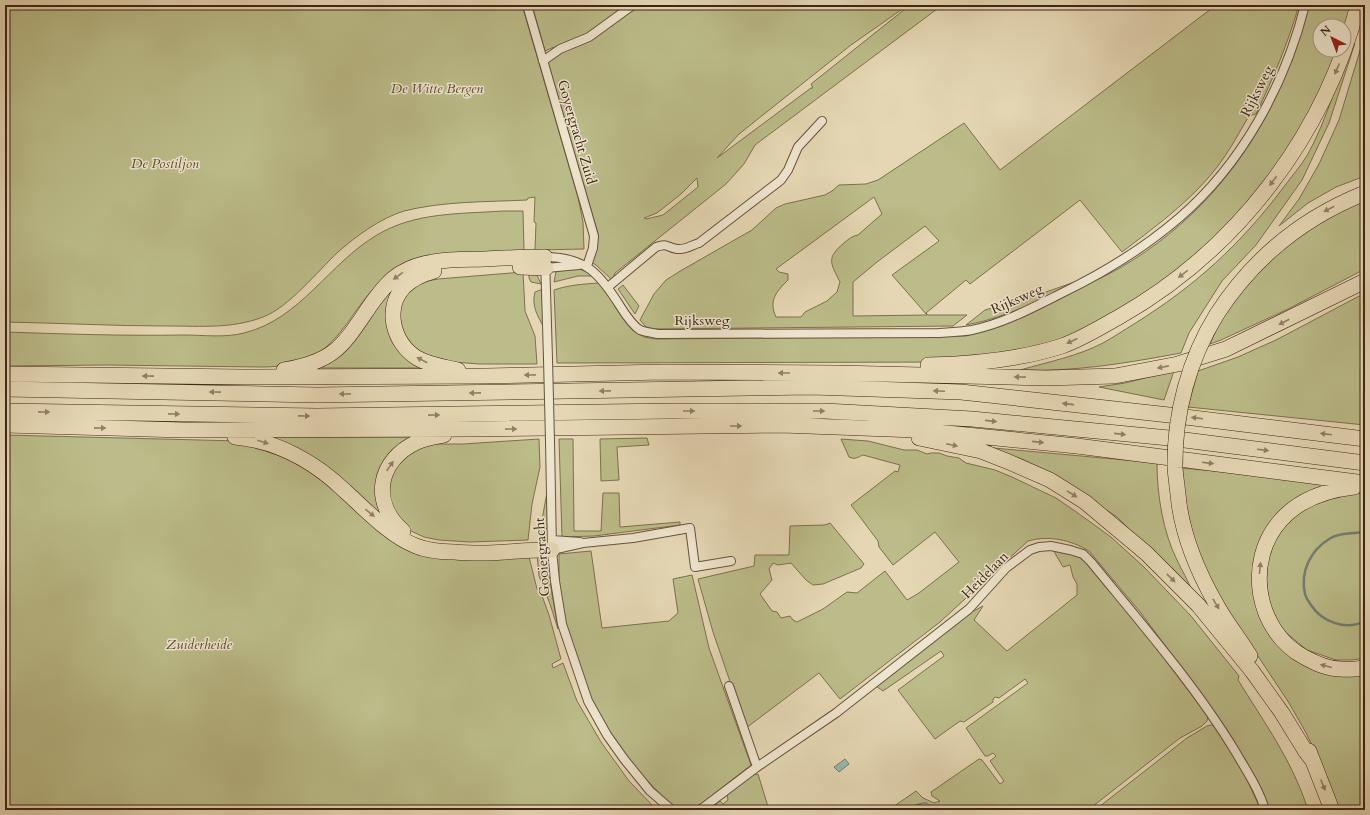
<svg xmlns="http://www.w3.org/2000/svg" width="1370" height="815" font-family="Cardo,serif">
<rect width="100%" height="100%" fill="#e5d7b4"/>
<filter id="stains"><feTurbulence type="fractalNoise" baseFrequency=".005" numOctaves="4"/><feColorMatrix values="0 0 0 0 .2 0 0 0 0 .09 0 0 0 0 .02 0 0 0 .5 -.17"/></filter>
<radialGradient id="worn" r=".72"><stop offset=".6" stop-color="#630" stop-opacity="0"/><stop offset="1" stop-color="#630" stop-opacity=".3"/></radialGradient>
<path fill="#bbbc89" stroke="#7d704e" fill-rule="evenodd" d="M 5,5 L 522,5 L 578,197 L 583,222 L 584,249 L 535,250 L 536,223 L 534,222 L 535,197 L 528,198 L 527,200 C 487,202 444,201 404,211 C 381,218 356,236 338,252 C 318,271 288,308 263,317 C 232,329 201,326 168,326 C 114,326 59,323 5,322 Z
M 532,5 L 908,5 L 851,45 L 739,134 L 717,158 L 811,88 L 813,88 L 811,84 L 910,5 L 941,6 L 755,145 L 744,164 L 726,184 L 615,273 L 612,280 L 596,265 L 591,262 L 596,250 L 598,234 L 547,60 L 557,55 L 554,47 L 545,51 ZM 697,178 L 698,187 L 663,215 L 646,219 L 644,218 L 657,213 L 681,194 Z
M 1216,5 L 1299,5 C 1288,43 1273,79 1256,114 L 1249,116 C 1241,129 1234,143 1225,156 C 1199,195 1159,224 1122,252 L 1080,200 L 970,284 L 966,280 L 926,313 L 928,315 L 967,315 L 953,326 L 654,329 L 646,327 L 640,320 L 654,294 L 666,280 L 682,270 L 752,230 L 776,208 L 785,204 L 825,195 L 832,191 L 839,185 L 866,184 L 878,180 L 964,123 L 1000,170 ZM 874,197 L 882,214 L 858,235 C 852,236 849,239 845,242 C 826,258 830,262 840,282 L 837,292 L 827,301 L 805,312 L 801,317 L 776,317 C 768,300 777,291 788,280 L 788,274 L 779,272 L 776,269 ZM 925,226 L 939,241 L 892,275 L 927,315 L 853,316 L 853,282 L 877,262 Z
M 1309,5 L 1354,5 L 1344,26 L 1320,26 L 1320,50 L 1341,50 L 1300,136 L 1204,255 L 1066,344 L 953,362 L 557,363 L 554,290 C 569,285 583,284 599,283 L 634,331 L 644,337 L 656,339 L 966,336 C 1004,327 1039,308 1074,291 C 1094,281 1115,272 1133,260 C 1199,218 1248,159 1280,88 C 1291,61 1299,32 1309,5 Z
M 1365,27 L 1365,176 L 1336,187 L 1308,203 L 1279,226 L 1299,199 L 1319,164 L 1339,120 L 1362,44 Z
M 1351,41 L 1355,43 L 1329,123 L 1302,180 L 1256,245 L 1222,281 L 1189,333 L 1181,353 C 1127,363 1075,372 1020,370 C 1048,362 1078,356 1103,343 C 1114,337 1124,330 1134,324 C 1195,286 1240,245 1283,188 C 1291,177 1301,166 1308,154 C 1327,119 1338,79 1351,41 Z
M 1365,199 L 1365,269 L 1288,309 L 1221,340 L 1210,344 L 1223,315 L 1261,266 L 1330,214 Z
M 503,211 L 523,211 L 524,251 L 391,273 C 385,277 380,282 375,287 C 354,309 341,340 314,356 C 298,366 276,367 258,367 L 107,365 L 5,366 L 5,332 C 64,334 124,336 184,335 C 203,335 225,338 244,333 C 301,319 329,263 377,235 C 415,212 460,214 503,211 Z
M 577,268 L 587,272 L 592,276 L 578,276 L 554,282 L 556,272 L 562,269 Z
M 529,270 L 537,275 L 541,284 L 531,282 L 529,278 Z
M 523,272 L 525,311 L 535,336 L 537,364 L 479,364 L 453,362 L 425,355 L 404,339 L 397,312 L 402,296 L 416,285 L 428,281 L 438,279 Z
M 402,276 L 386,311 L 427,368 L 313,368 L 370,314 Z
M 1089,277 C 1049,296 1010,317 966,325 L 985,310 L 1046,292 Z
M 623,285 L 639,306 L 635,314 L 618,289 Z
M 543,289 L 544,328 C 538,316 531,306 535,292 Z
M 1365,293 L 1365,425 L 1188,407 L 1198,371 L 1238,357 L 1276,340 Z
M 1174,371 L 1164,400 L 1099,387 L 1125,383 Z
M 5,435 L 239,441 L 270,449 L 323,479 L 400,543 L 529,557 L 537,589 L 541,593 L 549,615 L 561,659 L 552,664 L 553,668 L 563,663 L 577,701 L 601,742 L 629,781 L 657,810 L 5,810 Z
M 253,437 L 425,437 L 386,464 L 391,524 L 361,500 Z
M 647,438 L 649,445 L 617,447 L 619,480 L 601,481 L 600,439 Z
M 539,439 L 540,467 L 532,504 L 528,540 L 470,542 L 439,540 L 424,537 L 411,531 L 400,522 L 389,506 L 389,479 L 392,471 L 408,454 L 423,447 L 435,444 L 463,444 Z
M 559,439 L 573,439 L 574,531 L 601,531 L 603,493 L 619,493 L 620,527 L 680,522 L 680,525 L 594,536 L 562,537 Z
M 841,439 L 868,441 L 904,450 L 917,450 L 927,454 L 931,453 L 939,453 L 947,456 L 959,458 L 966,463 L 995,470 L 1012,477 L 1056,498 L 1075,511 L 1111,537 L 1144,567 L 1191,616 L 1239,676 L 1238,680 C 1264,722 1293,762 1308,810 L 1268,810 L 1201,694 L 1141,613 L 1089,551 C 1071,540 1049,535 1028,541 L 940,622 L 840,699 L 819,673 L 746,728 L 713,632 L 698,579 L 754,566 L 755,555 L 789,555 L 790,526 L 825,525 L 830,523 L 864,564 L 861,568 L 823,584 L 813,585 L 806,580 L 791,563 L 778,565 L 773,563 L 769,569 L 772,580 L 760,594 L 772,611 L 777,612 L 781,618 L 790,616 L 793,620 L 797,622 L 823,609 L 847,592 L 857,593 L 885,571 L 907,600 L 919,593 L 959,562 L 935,532 L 893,565 L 879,547 L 878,541 L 851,505 L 895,471 L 898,472 L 900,465 L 863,455 C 858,457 855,460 849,457 Z
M 994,448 L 1157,463 C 1157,495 1163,532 1177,560 C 1182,571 1188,580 1192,591 L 1117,517 L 1054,475 Z
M 1181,468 L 1272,476 L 1338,485 L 1325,489 L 1260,547 L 1275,642 L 1365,673 L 1365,810 L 1338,810 L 1317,755 L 1305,731 L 1289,703 L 1217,594 L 1187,526 Z
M 548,487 L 549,526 L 539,536 Z
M 1344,493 L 1365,494 L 1365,658 L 1352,660 L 1336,660 L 1307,650 L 1285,632 L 1270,611 L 1265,570 L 1277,533 L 1301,510 Z
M 1052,548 L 1073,554 L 1083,559 L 1149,639 L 1208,716 L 1207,721 L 1202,726 L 1180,738 L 1088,810 L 934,810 L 927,803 C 914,802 904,815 890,809 L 916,791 L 923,798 L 934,803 L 940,801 L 932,796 L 931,792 L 979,759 L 982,760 L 1000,784 L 1004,781 L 990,761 L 996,756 L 993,753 L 988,756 L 985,756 L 966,728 L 1028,683 L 1025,679 L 999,698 L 995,697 L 993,699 L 993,702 L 964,722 L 960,721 L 935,739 L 898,690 L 944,656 L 941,651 L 883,691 L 876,686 L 968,614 L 983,606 L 974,620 L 1007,651 L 1077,595 L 1077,584 L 1073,577 L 1070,565 L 1063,567 Z
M 591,551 L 602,628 L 669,621 L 678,613 L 673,579 L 692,575 L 709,648 L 751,765 L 701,804 L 686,810 L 678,810 L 671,805 L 637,770 L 605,729 L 577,668 L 563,613 L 559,581 L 559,554 Z
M 537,554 L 545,557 L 548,561 L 549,576 L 558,629 L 550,604 L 539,576 Z
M 1211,725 L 1214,725 L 1242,769 L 1261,810 L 1095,810 L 1187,738 L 1207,726 Z
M 755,772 L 756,775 L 758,774 L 769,810 L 714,810 L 716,804 L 720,801 L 723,804 L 728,800 L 727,795 Z"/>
<path fill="#96b9b1" stroke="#737e72" d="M 845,759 L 849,764 L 839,772 L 834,767 Z
M 923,803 L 927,803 L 934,810 L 907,810 Z"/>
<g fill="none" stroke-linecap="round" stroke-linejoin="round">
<path stroke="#737e72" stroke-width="2.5" d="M 1365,532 C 1353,533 1339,533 1329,539 C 1310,551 1300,572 1305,594 C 1306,598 1309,602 1311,605 C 1322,622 1346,631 1365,621"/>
<defs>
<path id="street" d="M 527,5 L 594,236 L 593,248 L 587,266
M 543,61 L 560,49 L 589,37 L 633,5
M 546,268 L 579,265
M 608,287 L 656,247 C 668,243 666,247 677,249 C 685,250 692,245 699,243 L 781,180 L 788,170 L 798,147 L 822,121
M 548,359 L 545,257 C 586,257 600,274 620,306 C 625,314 632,325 640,330 C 645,332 653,333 658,334 L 939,333 C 950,332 961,332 972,330 C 1005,323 1034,307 1064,292 C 1105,272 1144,248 1179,218 C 1242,164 1285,85 1305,5
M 550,441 L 552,550 L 555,581 L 562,624 L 588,701 L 607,735 L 624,759 L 650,791 L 672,810
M 552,540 L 580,542
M 552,550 L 583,543 L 633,538 L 690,528 L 695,567 L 731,561
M 729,686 L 757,767
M 700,810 L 757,767 L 836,713 L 969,609 L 1006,568 L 1030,550 L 1039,547 L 1051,546 L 1070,550 L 1083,554 L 1091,562 C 1140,622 1195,685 1235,751 C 1246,770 1259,789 1265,810"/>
<path id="highway" d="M 520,267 L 546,268
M 434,271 C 423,274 412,279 404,287 C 384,308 393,343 417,358 C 429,365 444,367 458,370
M 1217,314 C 1254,257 1302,218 1365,193
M 928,365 C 974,364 1019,360 1062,346 C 1082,339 1101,327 1119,317 C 1237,250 1324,136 1358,5
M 284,370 C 337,361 343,345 372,303 C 380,292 389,280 401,273 C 425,258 457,260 485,259 C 505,258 525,257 545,257
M 5,374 L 243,377 L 486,376 L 663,372 L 837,373 L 1046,378 L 1115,376 L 1178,364 L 1226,349 L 1365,281
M 5,389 L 317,395 L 812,387 L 961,392 L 1169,415 L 1365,439
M 5,411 L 317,416 L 673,411 L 825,411 L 972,419 L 1169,438 L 1365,463
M 5,425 L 183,430 L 472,429 L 781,425 L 916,430 L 1077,446 L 1365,483
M 235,437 C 277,441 315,462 345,491 C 366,510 390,536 416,546 C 428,551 442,552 455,552 C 464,553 473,553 482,553 C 506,553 529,549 552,550
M 919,438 L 981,451 L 1009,462 L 1050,480 L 1085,502 L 1146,553 L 1198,605 L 1252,671 L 1282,713 L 1306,752 L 1313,761
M 1354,487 C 1327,490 1300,499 1281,520 C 1244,561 1256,631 1304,657 C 1315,663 1327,669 1341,669 C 1349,670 1357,669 1365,668
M 1179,504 C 1184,538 1198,572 1215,602 C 1225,621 1239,638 1250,656
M 403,531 C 370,502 378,460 417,442 C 425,438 435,437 444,435
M 1309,751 L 1332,810"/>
</defs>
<use href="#street" stroke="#68523c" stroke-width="10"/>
<use href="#highway" stroke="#3f2514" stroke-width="16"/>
<use href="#street" stroke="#eee5ce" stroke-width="8"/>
<use href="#highway" stroke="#e5d7b4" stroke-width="15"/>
<defs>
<path id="street-bridge" d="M 548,359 L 550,441"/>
<path id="highway-bridge" d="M 1179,504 C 1178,492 1176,480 1175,468 C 1174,414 1189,359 1217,314"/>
</defs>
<use href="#street-bridge" stroke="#68523c" stroke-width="10" stroke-linecap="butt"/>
<use href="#highway-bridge" stroke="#3f2514" stroke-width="16" stroke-linecap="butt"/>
<use href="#street-bridge" stroke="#eee5ce" stroke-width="8"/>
<use href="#highway-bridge" stroke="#e5d7b4" stroke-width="15"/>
</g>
<defs><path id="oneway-solid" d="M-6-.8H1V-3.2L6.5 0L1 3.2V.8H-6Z"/></defs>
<g fill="#927e64">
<use href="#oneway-solid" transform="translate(1337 69) rotate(113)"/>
<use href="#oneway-solid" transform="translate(1273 181) rotate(127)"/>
<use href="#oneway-solid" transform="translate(1329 209) rotate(153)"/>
<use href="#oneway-solid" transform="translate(1183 274) rotate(142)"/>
<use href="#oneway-solid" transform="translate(398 276) rotate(144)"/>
<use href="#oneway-solid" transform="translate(1284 322) rotate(153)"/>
<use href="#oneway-solid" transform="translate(1072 341) rotate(155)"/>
<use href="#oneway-solid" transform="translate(422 360) rotate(-152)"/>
<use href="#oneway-solid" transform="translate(1163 367) rotate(169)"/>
<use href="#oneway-solid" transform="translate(784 373) rotate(-180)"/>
<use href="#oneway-solid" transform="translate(530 375) rotate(179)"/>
<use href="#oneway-solid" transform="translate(148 376) rotate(-179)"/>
<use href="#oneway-solid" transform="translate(1020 377) rotate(-179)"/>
<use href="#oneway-solid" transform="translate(605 391) rotate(179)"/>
<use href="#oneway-solid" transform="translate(939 391) rotate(-178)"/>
<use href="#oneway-solid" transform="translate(215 392) rotate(-179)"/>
<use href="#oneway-solid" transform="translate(475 393) rotate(179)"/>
<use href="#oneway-solid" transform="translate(345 394) rotate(179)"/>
<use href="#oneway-solid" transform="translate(1068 404) rotate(-174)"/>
<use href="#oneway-solid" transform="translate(689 411)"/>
<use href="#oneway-solid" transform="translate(819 411)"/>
<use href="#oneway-solid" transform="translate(44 412) rotate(1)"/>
<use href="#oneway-solid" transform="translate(174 414) rotate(1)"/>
<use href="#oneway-solid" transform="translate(434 415) rotate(-1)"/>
<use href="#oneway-solid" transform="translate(304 416) rotate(1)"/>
<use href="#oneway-solid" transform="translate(1197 418) rotate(-173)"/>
<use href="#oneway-solid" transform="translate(991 421) rotate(6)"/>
<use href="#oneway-solid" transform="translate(736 426)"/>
<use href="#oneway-solid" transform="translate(100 428) rotate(1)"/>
<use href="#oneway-solid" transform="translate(511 429) rotate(-1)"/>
<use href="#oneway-solid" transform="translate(1120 434) rotate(6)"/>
<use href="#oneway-solid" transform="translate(1326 434) rotate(-173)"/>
<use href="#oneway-solid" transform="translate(263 442) rotate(17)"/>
<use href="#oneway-solid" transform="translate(1038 442) rotate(6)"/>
<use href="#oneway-solid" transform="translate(952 445) rotate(12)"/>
<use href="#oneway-solid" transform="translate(1263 450) rotate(7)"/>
<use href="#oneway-solid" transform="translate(1208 463) rotate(7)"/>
<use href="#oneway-solid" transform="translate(390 466) rotate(-55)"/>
<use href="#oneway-solid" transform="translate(1072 494) rotate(32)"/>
<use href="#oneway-solid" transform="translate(370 513) rotate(39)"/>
<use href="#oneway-solid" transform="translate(1260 568) rotate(-84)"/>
<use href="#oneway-solid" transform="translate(1171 578) rotate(44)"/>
<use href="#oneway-solid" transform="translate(1216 604) rotate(59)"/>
<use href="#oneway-solid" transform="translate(1326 666) rotate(-165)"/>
<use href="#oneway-solid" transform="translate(1323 785) rotate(68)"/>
</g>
<g text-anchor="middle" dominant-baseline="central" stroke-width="3" stroke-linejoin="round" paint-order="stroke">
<g font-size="14" font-style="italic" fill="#5e4b31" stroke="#eee5ce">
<text x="437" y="88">De Witte Bergen</text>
<text x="165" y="163">De Postiljon</text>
<text x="199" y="644">Zuiderheide</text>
</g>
<g font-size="14" fill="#3f2514" stroke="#eee5ce">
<text transform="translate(1257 91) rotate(-63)">Rijksweg</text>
<text transform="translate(577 132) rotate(74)">Goyergracht Zuid</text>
<text transform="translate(1017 299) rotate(-24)">Rijksweg</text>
<text x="702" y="320">Rijksweg</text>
<text transform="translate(542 557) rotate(-94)">Gooiergracht</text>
<text transform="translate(985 575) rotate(-45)">Heidelaan</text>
</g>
</g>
<rect width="1370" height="815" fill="none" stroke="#e5d7b4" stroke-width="20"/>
<rect x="6" y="6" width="1358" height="803" fill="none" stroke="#3f2514" stroke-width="2"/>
<rect x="10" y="10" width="1350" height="795" fill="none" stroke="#3f2514"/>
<g transform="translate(1332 38) rotate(318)"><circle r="19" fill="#eee5ce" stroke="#a89884"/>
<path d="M0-3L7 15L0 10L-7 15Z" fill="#8f2418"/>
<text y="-6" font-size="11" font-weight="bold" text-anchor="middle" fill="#3f2514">N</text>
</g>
<rect width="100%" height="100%" filter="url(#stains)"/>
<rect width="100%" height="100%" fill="url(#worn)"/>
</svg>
